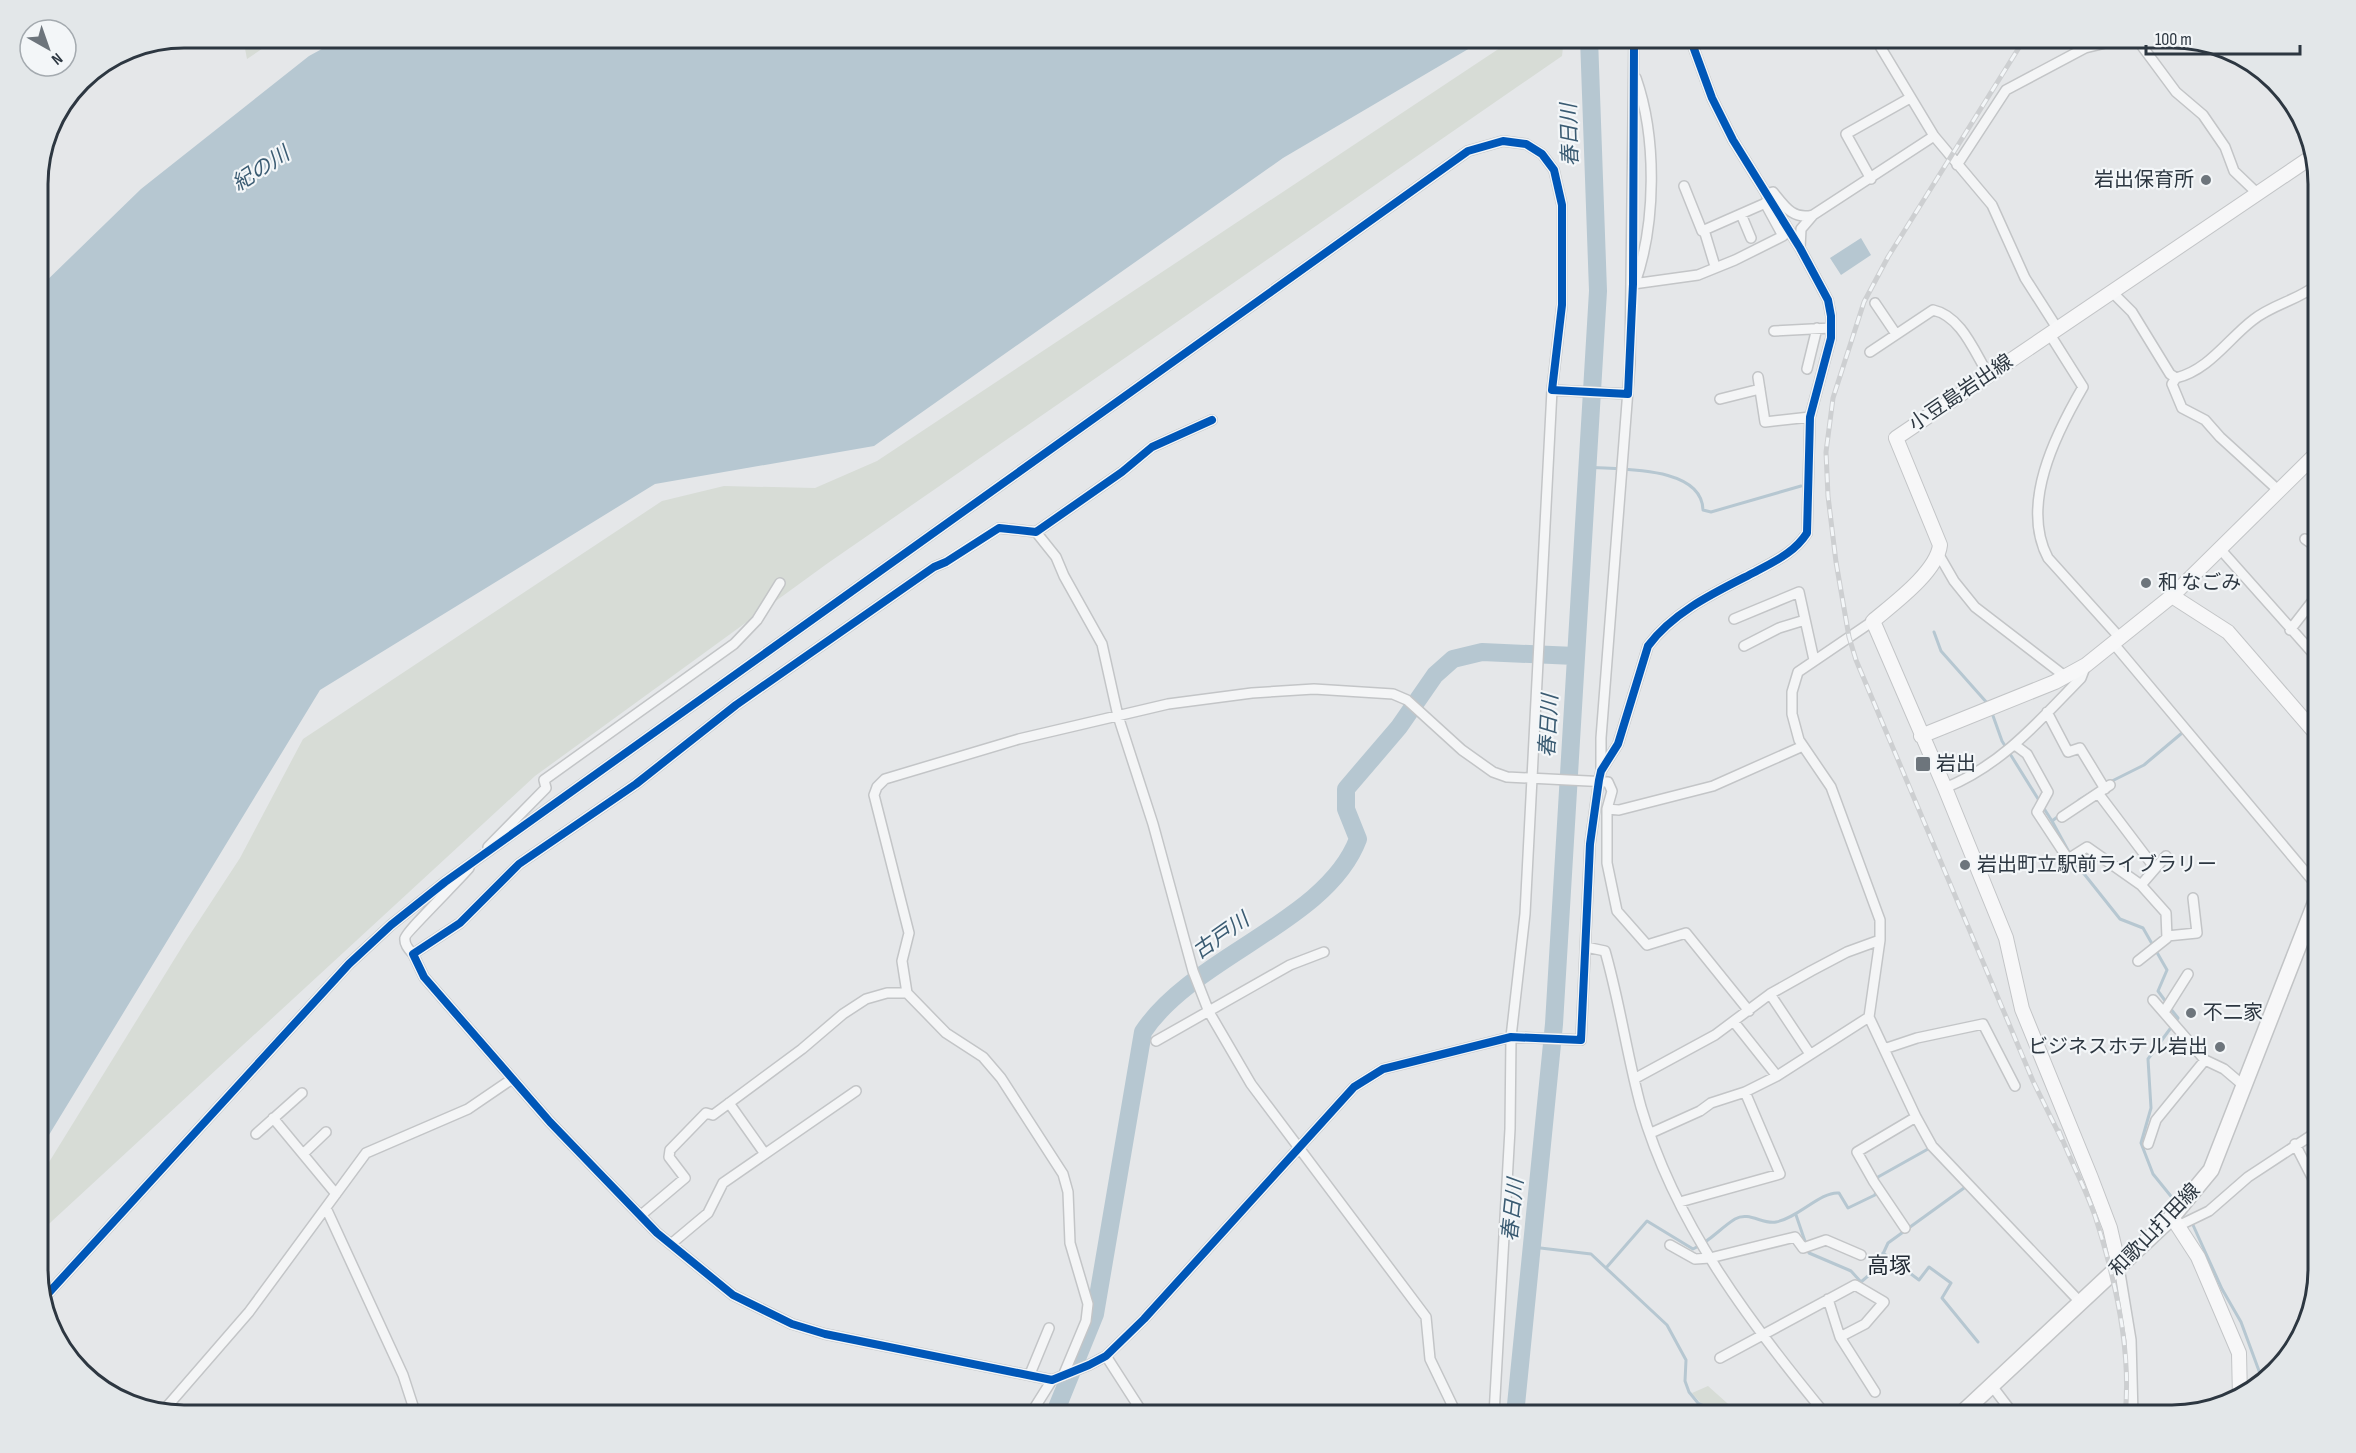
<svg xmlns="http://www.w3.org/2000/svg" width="2356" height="1453" font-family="'Sofia Sans Condensed','Noto Sans JP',sans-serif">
<rect width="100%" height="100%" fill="#e5e7e9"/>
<path fill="#d7dcd6" d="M 243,38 L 278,38 L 247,59 Z
M 1515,38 L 1564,38 L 1562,56 L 828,563 L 535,776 L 38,1234 L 38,1180 L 185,942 L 240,858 L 303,739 L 662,501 L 724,486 L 815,488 L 877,461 Z
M 1708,1386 L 1736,1411 L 1735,1415 C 1714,1415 1705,1409 1692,1393 Z"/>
<path fill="#b6c7d1" d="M 342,38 L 1487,38 L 1283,158 L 874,446 L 655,484 L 320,690 L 38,1153 L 38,289 L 141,189 L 309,56 Z
M 1861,238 L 1871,255 L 1841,275 L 1830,258 Z"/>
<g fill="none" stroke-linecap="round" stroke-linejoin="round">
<path stroke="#b6c7d1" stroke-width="3" d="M 1586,467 C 1618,470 1702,465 1703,510 L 1711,512 L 1801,486
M 1934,632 L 1941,651 L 1988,704
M 1992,713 L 2002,741 L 2040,802
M 2110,782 L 2144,765 L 2182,733
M 2079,800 L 2094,791
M 2043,807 L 2052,821 L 2060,815
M 2052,821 L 2070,854
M 2073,860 L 2120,919 L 2143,928 L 2167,970 L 2158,991 L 2166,1002
M 2170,1008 L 2178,1018 L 2148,1059 L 2151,1108 L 2141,1143 L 2153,1174 L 2174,1200
M 1877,1181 L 1878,1177 L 1928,1149
M 1796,1215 L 1809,1253 L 1851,1271 L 1861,1282 L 1876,1269 L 1888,1243 L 1964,1188
M 2193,1225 L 2222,1289 L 2241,1322 L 2262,1379
M 1532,1247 L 1591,1254 L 1667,1325 L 1686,1360 L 1685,1381 L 1689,1392 L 1698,1403 L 1722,1415
M 1883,1253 L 1919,1280 L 1929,1267 L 1951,1283 L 1942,1298 L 1978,1342
M 1606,1268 L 1647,1221 L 1693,1249 C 1712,1240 1719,1229 1735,1219 C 1749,1211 1763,1225 1776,1222 C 1798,1218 1821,1191 1839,1193 L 1848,1208 L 1875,1195 L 1876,1190"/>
<path stroke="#b6c7d1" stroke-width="18" d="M 1054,1415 L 1095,1314 L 1143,1032 C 1193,956 1327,922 1358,839 L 1346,809 L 1346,789 L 1399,727 L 1435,675 L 1453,659 L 1482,652 L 1575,656
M 1515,1415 L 1554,1024 L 1598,291 L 1589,38"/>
<defs>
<path id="street" d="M 1875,38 L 1934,136 L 1992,205 L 2025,278 L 2057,328
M 2136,38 L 2176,92 L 2203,115 L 2225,147 L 2234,171 L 2258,194
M 1957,165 L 2006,90 L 2085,48 L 2126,38
M 1871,179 L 1846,134 L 1910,98
M 1684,186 L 1702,231 L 1768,202
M 1766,194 L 1773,192 C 1785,207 1793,220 1813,215
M 1741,214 L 1751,238
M 1704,230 L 1714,263
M 1800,248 L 1801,229 L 1813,215 L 1934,136
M 1635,283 C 1656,224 1657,138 1636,78
M 1633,284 L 1698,275 L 1735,260 L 1783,236 L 1765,203
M 2112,292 L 2132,312 L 2170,374 L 2176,378 L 2172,384 L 2182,408 L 2205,420 L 2220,437 L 2278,490
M 1875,303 L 1896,334
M 1774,331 L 1831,328
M 2049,333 L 2083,387 C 2055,435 2020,505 2048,558 L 2121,639
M 1870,352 L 1933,310 C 1961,316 1974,351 1988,374
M 1807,369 L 1817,328
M 1758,377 L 1765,422 L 1810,417
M 2176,378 C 2209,370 2228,339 2253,320 C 2273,304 2299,300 2318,284
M 1552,390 L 1628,394
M 1720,399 L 1760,389
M 1212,420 L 1152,447 L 1122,472 L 1036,532 L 999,528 L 946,562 L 934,567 L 736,705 L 636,784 L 519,864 L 460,923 L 413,954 L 424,977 L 550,1122 L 657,1233 L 733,1295 L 792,1324 L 825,1334 L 1052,1380 L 1089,1365 L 1106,1356 L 1144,1319 L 1354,1087 L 1383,1069 L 1511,1037 L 1581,1040 L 1590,844 L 1599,780 L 1601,771 L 1618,744 L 1648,646 C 1674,611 1716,592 1755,572 C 1775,561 1794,553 1807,533 L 1810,417 L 1831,338 L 1831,316 L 1828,300 L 1800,248 L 1733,140 L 1712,98 L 1690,38
M 1036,532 L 1056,557 L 1064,576 L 1102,644 L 1118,716 L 1153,824 L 1193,971 L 1209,1012 L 1251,1084 L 1426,1317 L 1430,1359 L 1457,1415
M 2305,539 L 2318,548
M 2221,550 L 2318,659
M 1939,555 L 1954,581 L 1975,607 L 2066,677
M 1734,619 L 1799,592 L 1814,660
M 1873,621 L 1798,672 L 1792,692 L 1792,714 L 1799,740 L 1831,787 L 1880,920 L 1880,940 L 1869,1017 L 1916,1117 L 1932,1146 L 2081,1303
M 2290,630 L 2318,594
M 2113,643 L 2318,887
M 1744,646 L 1779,628 L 1805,620
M 2047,712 L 2068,752 L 2080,748 L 2105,789
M 2015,745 L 2027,754 L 2048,792 L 2037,812 L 2068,859 L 2087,847 L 2141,885 L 2166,913 L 2167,938 L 2138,961
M 1601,769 L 1601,738 L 1630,364 L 1634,38
M 1945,788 C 2002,765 2039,721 2081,678 L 2086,665
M 2098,793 L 2154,867
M 1607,809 L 1607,863 L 1617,911 L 1647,945 L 1686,933 L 1749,1011
M 2062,817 L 2110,785
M 488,847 L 546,788 L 544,780 L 734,644 L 757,620 L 780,583
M 2141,885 L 2166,856
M 2167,936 L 2197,933 L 2193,898
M 1586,947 L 1605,951 C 1620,1003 1627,1056 1641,1107 C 1675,1224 1750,1323 1826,1415
M 413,954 C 409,950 404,944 405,938 C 405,933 461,878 469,868
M 1770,994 L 1810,1054
M 2153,1000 L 2205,1060 L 2224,1069 L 2244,1086
M 2164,1012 L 2188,974
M 1734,1022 L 1777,1076
M 1156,1041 L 1290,965 L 1324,952
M 1884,1049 L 1917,1038 L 1983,1024 L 2015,1086
M 1634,1079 L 1715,1035 L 1770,994 L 1811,971 L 1847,952 L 1880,940
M 729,1103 L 765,1154
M 273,1118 L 336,1194
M 1651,1133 L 1700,1111 L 1711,1103 L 1745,1092 L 1777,1076 L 1869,1017
M 256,1134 L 302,1093
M 2148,1144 L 2156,1120 L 2205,1060
M 2295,1144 L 2318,1189
M 303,1154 L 326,1132
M 1680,1202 L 1780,1174 L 1745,1092
M 326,1208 L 403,1375 L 416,1415
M 640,1216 L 685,1178 L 669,1157 L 670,1150 L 706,1113 L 713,1115 L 802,1049 L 843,1014 L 866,999 L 887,993 L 907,993
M 2178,1226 L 2209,1211 L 2248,1177 L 2318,1131
M 1905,1228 L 1874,1182 L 1857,1152 L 1916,1117
M 671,1244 L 708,1213 L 723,1183 L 856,1091
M 1670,1245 L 1695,1259 L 1710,1258 L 1795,1237 L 1803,1248 L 1826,1240 L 1861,1255
M 2119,1267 L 2131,1340 L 2133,1415
M 44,1298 L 349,964 L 391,925 L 445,882 L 1468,151 L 1503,141 L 1526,144 L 1542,154 L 1554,170 L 1562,205 L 1562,305 L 1552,390 L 1525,914 L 1511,1037 L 1510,1129 L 1494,1415
M 1828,1299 L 1840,1337 L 1875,1392
M 1106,1356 L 1144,1415
M 1720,1358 L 1855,1285 L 1884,1302 L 1865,1324 L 1840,1337
M 1030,1374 L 1049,1328
M 1063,1376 L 1086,1321 L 1088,1304 L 1070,1243 L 1068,1192 L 1063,1174 L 1001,1078 L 983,1057 L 946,1033 L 907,993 L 902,961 L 909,933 L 874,795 L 877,787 L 885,779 L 1019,739 L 1168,704 L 1252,693 L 1314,689 L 1393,694 L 1407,700 L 1462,750 L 1493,772 L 1507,777 L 1608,782 L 1612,791 L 1607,809 L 1619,810 L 1713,786 L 1803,746
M 1992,1386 L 2014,1415
M 164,1410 L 249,1312 L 366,1153 L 468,1109 L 512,1079
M 1030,1415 L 1052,1380"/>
<path id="secondary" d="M 2172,596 L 2228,632 L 2318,736
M 1921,736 L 2055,682 L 2086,665 L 2172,596 L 2318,452
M 2172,1217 L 2198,1257 L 2239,1353 L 2240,1397
M 2119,1267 L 2110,1228 L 2091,1178 L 2022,1009 L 2006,938 L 1945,788 L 1873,621 C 1893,604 1937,572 1940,545 L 1896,438 L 2313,156"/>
<path id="primary" d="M 1960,1415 L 2172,1217 L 2211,1170 L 2318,896"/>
</defs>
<use href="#street" stroke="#c3c5c7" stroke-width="12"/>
<use href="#secondary" stroke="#c3c5c7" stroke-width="16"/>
<use href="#primary" stroke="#c2c4c6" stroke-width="18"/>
<use href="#street" stroke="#f4f5f6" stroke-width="9"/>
<use href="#secondary" stroke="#f7f7f8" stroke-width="14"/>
<use href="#primary" stroke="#f7f7f8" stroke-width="15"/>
<defs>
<path id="rail" d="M 2025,38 L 1888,257 L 1864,302 L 1833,398 L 1826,452 L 1828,496 L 1836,562 L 1849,637 L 1856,660 L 2033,1081 L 2062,1140
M 2059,1131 C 2070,1160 2085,1187 2095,1216 C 2115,1278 2132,1350 2125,1415"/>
</defs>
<use href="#rail" stroke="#cdcfd1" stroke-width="5"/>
<use href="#rail" stroke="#f3f6f8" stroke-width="3" stroke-dasharray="9" stroke-linecap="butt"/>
<defs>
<path id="cycleway" d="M 1212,420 L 1152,447 L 1122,472 L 1036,532 L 999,528 L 946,562 L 934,567 L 736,705 L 636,784 L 519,864 L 460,923 L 413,954 L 424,977 L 550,1122 L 657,1233 L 733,1295 L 792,1324 L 825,1334 L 1052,1380 L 1089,1365 L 1106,1356 L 1144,1319 L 1354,1087 L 1383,1069 L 1511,1037 L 1581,1040 L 1590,844 L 1599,780 L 1601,771 L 1618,744 L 1648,646 C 1674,611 1716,592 1755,572 C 1775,561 1794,553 1807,533 L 1810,417 L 1831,338 L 1831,316 L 1828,300 L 1800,248 L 1733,140 L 1712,98 L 1690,38
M 44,1298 L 349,964 L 391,925 L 445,882 L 1468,151 L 1503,141 L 1526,144 L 1542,154 L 1554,170 L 1562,205 L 1562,305 L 1552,390 L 1628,394 L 1633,284 L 1634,38"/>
</defs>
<use href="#cycleway" stroke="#f3f6f8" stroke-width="11"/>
<use href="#cycleway" stroke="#0057b8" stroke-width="8"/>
</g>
<g fill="#6d757c" stroke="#f3f6f8" stroke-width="2">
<circle cx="2206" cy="180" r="6"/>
<circle cx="2146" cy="583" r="6"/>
<rect x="1915" y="756" width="16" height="16" rx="3"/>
<circle cx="1965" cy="865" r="6"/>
<circle cx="2191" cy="1013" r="6"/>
<circle cx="2220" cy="1047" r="6"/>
</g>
<g text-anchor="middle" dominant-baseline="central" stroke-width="4.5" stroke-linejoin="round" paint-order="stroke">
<g font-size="20" fill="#2d3741" stroke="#f3f6f8" text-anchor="start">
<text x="2194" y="180" text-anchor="end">岩出保育所</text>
<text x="2158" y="583">和 なごみ</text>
<text x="1936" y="764">岩出</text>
<text x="1977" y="865">岩出町立駅前ライブラリー</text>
<text x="2203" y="1013">不二家</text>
<text x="2208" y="1047" text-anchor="end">ビジネスホテル岩出</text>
</g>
<g font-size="20" fill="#2d3741" stroke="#f3f6f8">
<text transform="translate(1961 393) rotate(-34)">小豆島岩出線</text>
<text transform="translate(2155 1230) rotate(-46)">和歌山打田線</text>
</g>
<g font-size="21" font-style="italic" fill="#3a5b72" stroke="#f3f6f8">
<text transform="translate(1570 135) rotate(-92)">春日川</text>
<text transform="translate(261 169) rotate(-33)">紀の川</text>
<text transform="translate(1549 726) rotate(-87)">春日川</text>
<text transform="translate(1221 936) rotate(-35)">古戸川</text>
<text transform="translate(1513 1210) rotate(-84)">春日川</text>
</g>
<g font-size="22" fill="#1f2832" stroke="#f3f6f8">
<text x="1889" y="1266">高塚</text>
</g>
</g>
<path d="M0 0H2356V1453H0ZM184 48H2172A136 136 0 0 1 2308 184V1269A136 136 0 0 1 2172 1405H184A136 136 0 0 1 48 1269V184A136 136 0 0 1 184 48Z" fill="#e3e7e9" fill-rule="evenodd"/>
<path fill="none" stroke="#2d3741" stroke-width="3" d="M184 48H2172A136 136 0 0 1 2308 184V1269A136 136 0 0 1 2172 1405H184A136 136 0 0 1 48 1269V184A136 136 0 0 1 184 48Z"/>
<g transform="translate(48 48) rotate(140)"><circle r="28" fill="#f3f6f8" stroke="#a4aaaf" stroke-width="1.5"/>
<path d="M0-4.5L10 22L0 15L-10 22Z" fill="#6d757c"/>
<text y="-9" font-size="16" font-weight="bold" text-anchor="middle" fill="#2d3741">N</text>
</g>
<path d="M2146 45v9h154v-9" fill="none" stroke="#2d3741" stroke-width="3"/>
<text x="2155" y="45" font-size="18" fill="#2d3741" stroke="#f3f6f8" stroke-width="4.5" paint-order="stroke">100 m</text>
</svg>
